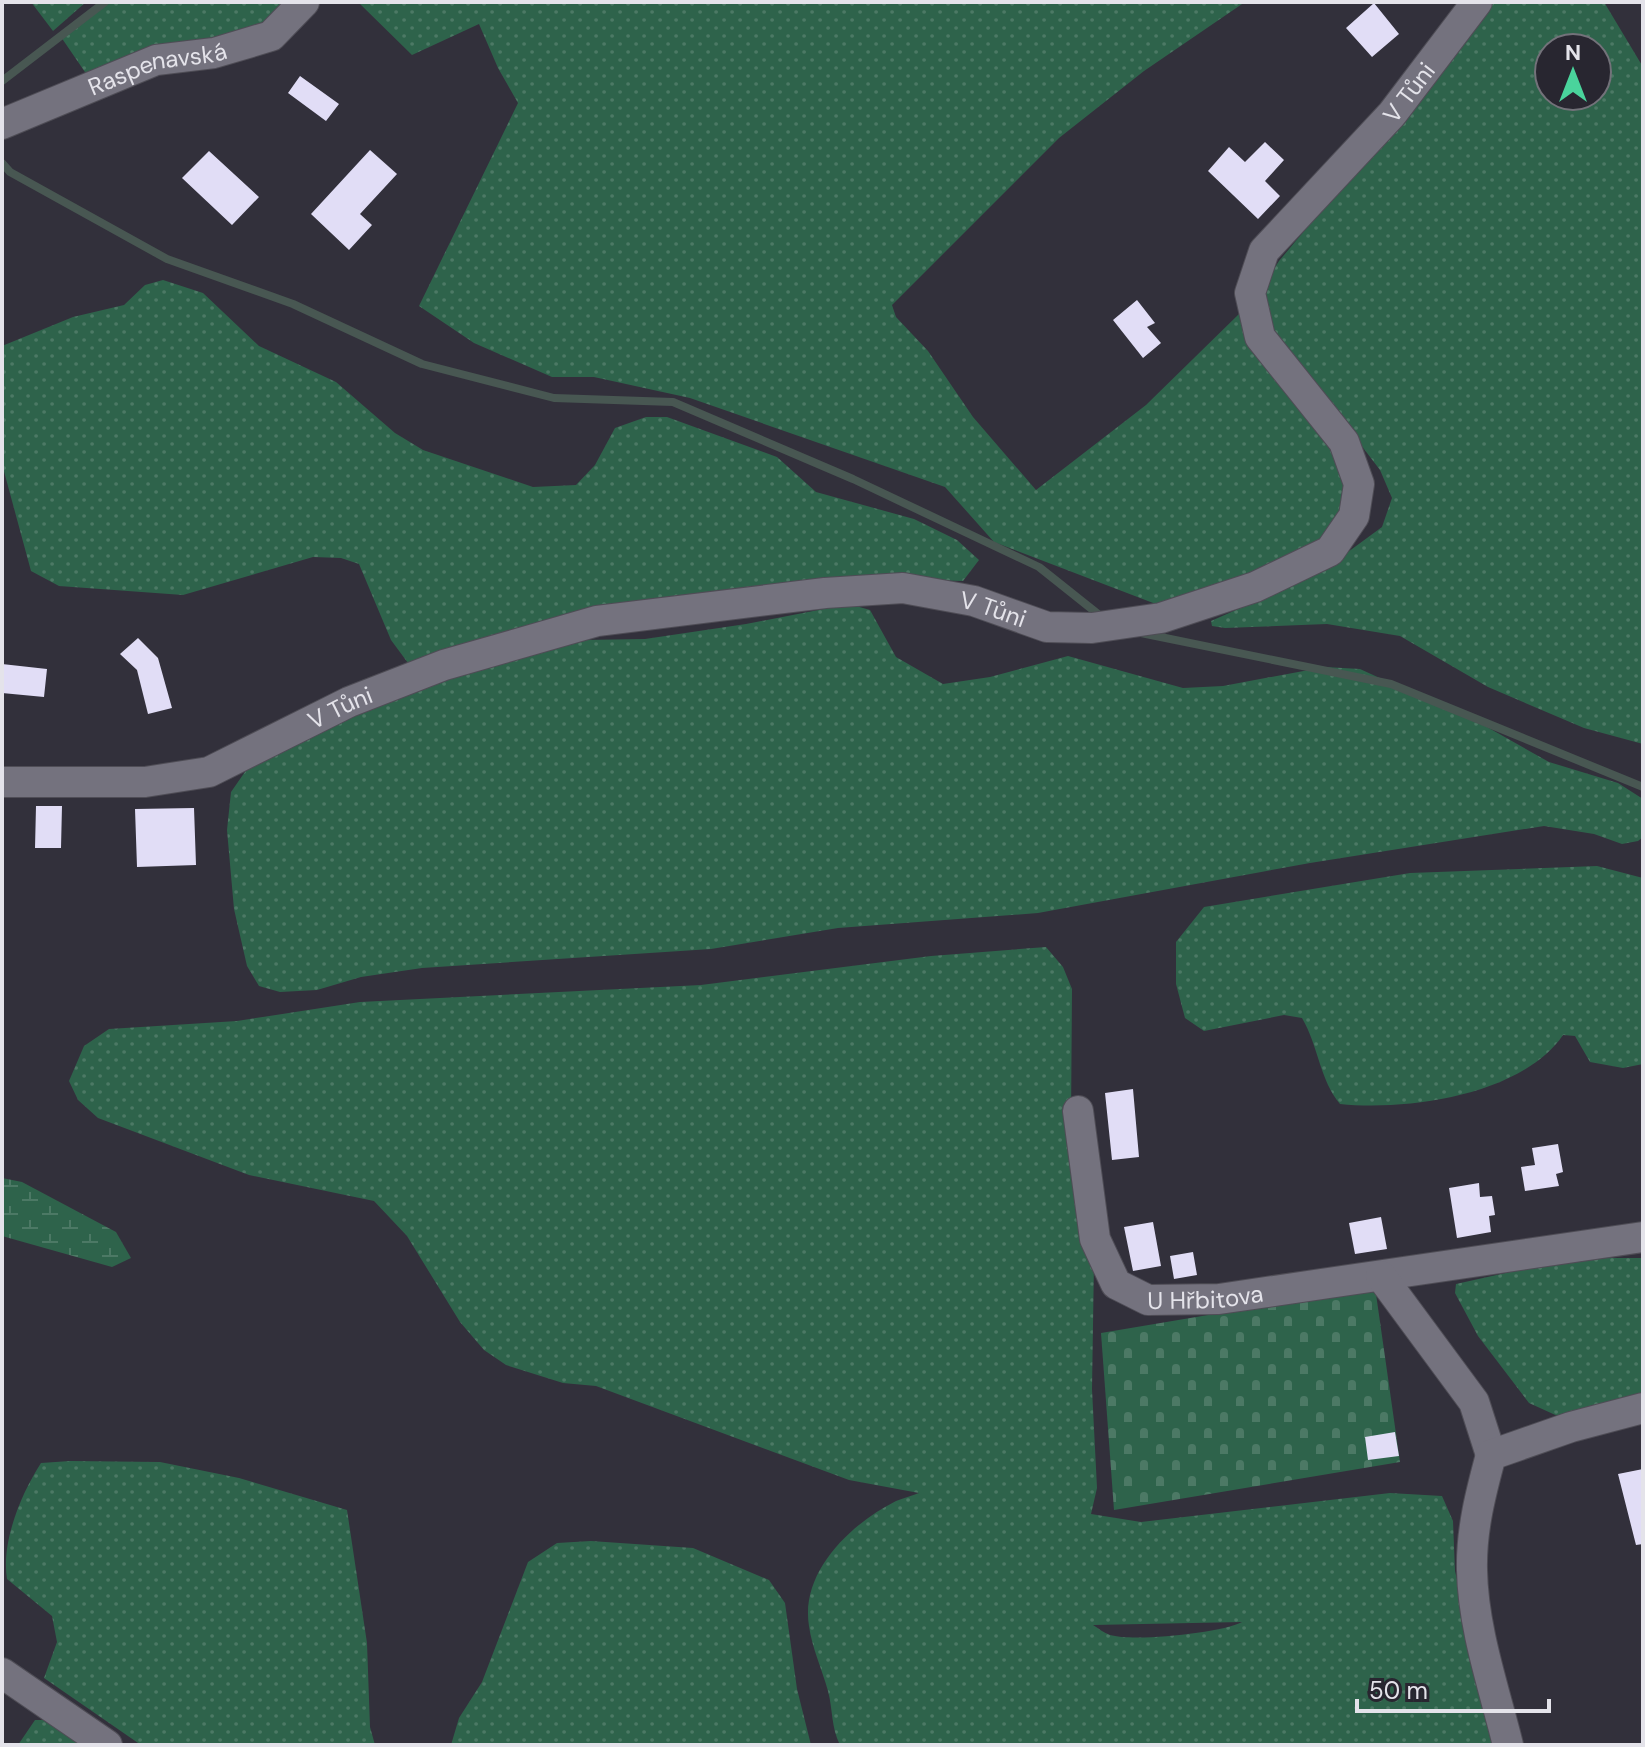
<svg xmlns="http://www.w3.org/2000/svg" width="1645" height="1747" font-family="'DM Sans',sans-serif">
<defs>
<pattern id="grass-dots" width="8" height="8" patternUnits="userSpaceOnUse" patternTransform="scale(2)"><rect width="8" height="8" fill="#2e634b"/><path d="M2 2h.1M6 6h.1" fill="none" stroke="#4c7965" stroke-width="1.8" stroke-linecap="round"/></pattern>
<pattern id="wetland-marsh" width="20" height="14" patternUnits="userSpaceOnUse" patternTransform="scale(2)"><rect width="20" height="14" fill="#2e634b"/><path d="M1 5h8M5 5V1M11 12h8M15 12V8" fill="none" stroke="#4c7965"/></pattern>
<pattern id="cemetery-stones" width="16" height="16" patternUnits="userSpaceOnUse" patternTransform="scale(2)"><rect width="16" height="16" fill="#2e634b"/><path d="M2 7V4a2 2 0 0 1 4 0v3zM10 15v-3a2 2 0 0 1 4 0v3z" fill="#4c7965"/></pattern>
</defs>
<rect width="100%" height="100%" fill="#32303b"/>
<path fill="url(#grass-dots)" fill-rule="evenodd" d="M 31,2 L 86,2 L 53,31 Z
M 105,2 L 297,2 L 259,33 L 87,75 L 61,37 Z
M 358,2 L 1245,2 L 1144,71 L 1059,138 L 892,305 L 896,317 L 928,351 L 973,417 L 1036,490 L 1146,405 L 1240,313 L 1320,421 L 1351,495 L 1334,529 L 1309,552 L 1161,606 L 994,542 L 945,487 L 690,398 L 594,377 L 552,377 L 474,343 L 419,306 L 518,103 L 498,68 L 479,24 L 412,55 Z
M 1490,2 L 1604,2 L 1643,67 L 1643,744 L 1584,728 L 1488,687 L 1400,636 L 1327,624 L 1225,628 L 1212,626 L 1211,621 L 1292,585 L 1337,560 L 1382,527 L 1392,498 L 1380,470 L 1268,323 C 1262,297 1264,284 1279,261 L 1444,64 ZM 1549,48 L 1597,48 L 1597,96 L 1549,96 Z
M 163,280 L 203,293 L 259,346 L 336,382 L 395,433 L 423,450 L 533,487 L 576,485 L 595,465 L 615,428 L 646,417 L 667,417 L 777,457 L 816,492 L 914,519 L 957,540 L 979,560 L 963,581 L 888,579 L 604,608 L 408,663 L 391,640 L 359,564 L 341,558 L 313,557 L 183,595 L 59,586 L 31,571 L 2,464 L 2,346 L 73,317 L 124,305 L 145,285 Z
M 849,604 L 870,610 L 896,657 L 943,684 L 990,677 L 1068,656 L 1183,688 L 1223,686 L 1325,667 L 1360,669 L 1487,727 L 1549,762 L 1618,783 L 1643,799 L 1643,837 L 1638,841 L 1622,844 L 1594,834 L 1544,826 L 1310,863 L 1038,913 L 838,928 L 711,949 L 422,968 L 361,977 L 317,990 L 280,992 L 259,986 L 247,966 L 234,909 L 227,830 L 231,792 L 247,769 L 288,743 L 411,689 L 584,640 L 645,639 L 746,624 Z
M 1597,866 L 1643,878 L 1643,1064 L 1623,1068 L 1590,1062 L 1575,1036 L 1563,1035 C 1522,1095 1408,1111 1340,1104 C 1320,1081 1318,1045 1302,1018 L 1284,1015 L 1204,1031 L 1185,1018 L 1176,984 L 1176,942 L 1204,907 L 1410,873 Z
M 1046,947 L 1063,967 L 1072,989 L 1071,1121 L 1094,1261 L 1092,1389 L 1097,1488 L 1091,1514 L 1141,1522 L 1390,1493 L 1442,1496 L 1453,1521 L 1455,1571 L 1496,1745 L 840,1745 C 831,1727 833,1710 828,1691 C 822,1669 812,1648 809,1626 C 800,1571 852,1523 896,1501 C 903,1498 912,1496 919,1493 L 849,1480 L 596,1386 L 563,1383 L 506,1365 L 484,1350 L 460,1322 L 407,1236 L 374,1201 L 249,1175 L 98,1118 L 78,1100 L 69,1081 L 84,1046 L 109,1029 L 237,1021 L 360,1002 L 701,985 L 931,956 ZM 1242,1622 C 1222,1633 1134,1642 1110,1635 C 1104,1633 1098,1628 1093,1625 Z
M 1606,1258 L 1643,1258 L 1643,1399 L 1562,1418 L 1529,1403 L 1478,1336 L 1455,1293 L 1456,1284 L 1537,1266 Z
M 70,1461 L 160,1462 L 239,1478 L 347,1510 L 367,1643 L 370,1727 L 375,1745 L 141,1745 L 44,1678 L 57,1642 L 52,1616 L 7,1579 C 1,1542 21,1494 41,1463 Z
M 591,1541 L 693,1548 L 769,1580 L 785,1603 L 797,1689 L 811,1745 L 451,1745 L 459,1718 L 482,1682 L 528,1562 L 557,1543 Z
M 35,1720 L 44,1720 L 83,1745 L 18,1745 Z"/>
<path fill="url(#wetland-marsh)" d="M 2,1178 L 22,1182 L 116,1232 L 131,1258 L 112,1267 L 2,1236 Z"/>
<path fill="url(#cemetery-stones)" d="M 1375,1287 L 1400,1462 L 1114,1510 L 1101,1333 Z"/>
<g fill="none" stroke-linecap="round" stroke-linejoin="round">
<path stroke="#485752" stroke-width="8" d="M 2,81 L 105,2
M 2,163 L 10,172 L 167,259 L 293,304 L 422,364 L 554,398 L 673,402 L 853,479 L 1039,567 L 1103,618
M 1141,633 L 1391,684 L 1643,787"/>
</g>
<path fill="#e1ddf6" d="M 1374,3 L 1399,34 L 1372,57 L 1346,28 Z
M 300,76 L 339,104 L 326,121 L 288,93 Z
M 1265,142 L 1284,160 L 1265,181 L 1280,196 L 1258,219 L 1208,171 L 1229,147 L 1245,162 Z
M 370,150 L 397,174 L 360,214 L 372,225 L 349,250 L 311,214 Z
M 209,151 L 259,197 L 232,225 L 182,178 Z
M 1137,300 L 1155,323 L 1147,327 L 1161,343 L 1143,358 L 1113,320 Z
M 138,638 L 158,658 L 172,708 L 148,714 L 137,670 L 120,654 Z
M 2,664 L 47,669 L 44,697 L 2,693 Z
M 36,806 L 62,806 L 61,848 L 35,848 Z
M 194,808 L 196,865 L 137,867 L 135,809 Z
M 1133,1089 L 1139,1157 L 1112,1160 L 1105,1093 Z
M 1558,1144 L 1563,1172 L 1556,1174 L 1559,1186 L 1525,1191 L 1521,1167 L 1535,1165 L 1532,1148 Z
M 1479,1183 L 1480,1197 L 1492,1196 L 1495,1215 L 1489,1216 L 1491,1232 L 1457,1238 L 1449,1188 Z
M 1381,1217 L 1387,1249 L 1355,1254 L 1349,1223 Z
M 1153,1222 L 1161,1266 L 1133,1271 L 1124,1227 Z
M 1193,1252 L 1197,1275 L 1174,1279 L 1170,1256 Z
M 1395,1432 L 1399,1456 L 1368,1460 L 1365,1437 Z
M 1643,1469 L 1643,1544 L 1636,1545 L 1618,1474 Z"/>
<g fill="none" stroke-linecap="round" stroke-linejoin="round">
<defs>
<g id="street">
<path id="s1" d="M 2,124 L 156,60 L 214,53 L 271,36 L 304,2"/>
<path id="s2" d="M 2,782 L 145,782 L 209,772 L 349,702 L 444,665 L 597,621 L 825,593 L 903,588 L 974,601 L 1047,627 L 1092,628 L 1161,618 L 1255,587 L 1330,551 L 1354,516 L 1359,484 L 1344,442 L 1260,337 L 1250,293 L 1264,251 L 1392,114 L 1477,2"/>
<path id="s3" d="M 1078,1111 L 1095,1239 L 1116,1284 L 1148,1300 L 1219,1299 L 1643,1237"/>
<path d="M 1381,1276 L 1474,1402 L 1491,1455"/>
<path d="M 2,1673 L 107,1745"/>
<path d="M 1508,1745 C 1494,1688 1473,1629 1472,1570 C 1471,1530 1481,1492 1491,1455 L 1571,1427 L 1643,1408"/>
</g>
</defs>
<use href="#street" stroke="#4f4d56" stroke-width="32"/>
<use href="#street" stroke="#74727e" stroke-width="30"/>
</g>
<g text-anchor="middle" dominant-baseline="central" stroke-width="8" stroke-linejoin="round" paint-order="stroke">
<g font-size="24" fill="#e4e3ea" stroke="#282630">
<text stroke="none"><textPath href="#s1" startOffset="166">Raspenavská</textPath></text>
<text stroke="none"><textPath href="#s2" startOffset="1938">V Tůni</textPath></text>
<text stroke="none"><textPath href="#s2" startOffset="1026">V Tůni</textPath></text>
<text stroke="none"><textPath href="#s2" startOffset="354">V Tůni</textPath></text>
<text stroke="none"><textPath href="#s3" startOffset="272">U Hřbitova</textPath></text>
</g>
</g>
<rect width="1645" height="1747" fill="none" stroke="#e4e3ea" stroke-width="8"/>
<g transform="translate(1573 72)"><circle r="38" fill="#282630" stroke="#73727a" stroke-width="2"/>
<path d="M0-6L14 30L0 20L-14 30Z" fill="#4ad49c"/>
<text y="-12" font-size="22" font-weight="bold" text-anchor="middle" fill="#e4e3ea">N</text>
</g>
<path d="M1357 1699v12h192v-12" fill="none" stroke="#e4e3ea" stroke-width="4"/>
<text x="1369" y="1699" font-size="24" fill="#e4e3ea" stroke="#282630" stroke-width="6" paint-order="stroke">50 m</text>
</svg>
